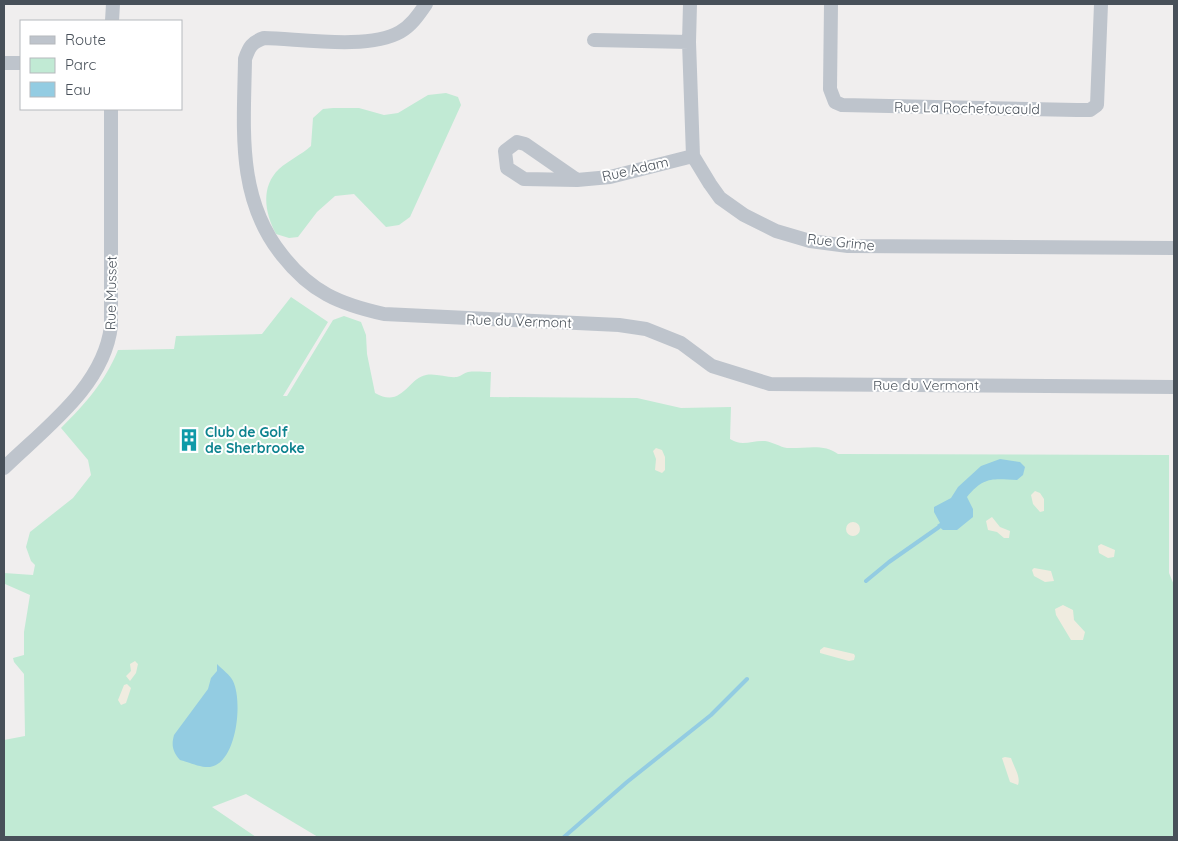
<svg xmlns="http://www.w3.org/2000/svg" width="1178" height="841" font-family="Quicksand,sans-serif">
<rect width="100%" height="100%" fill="#f0eeee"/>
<path fill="#c1ead4" d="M 446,93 L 458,97 L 461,105 L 410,217 L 399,225 L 386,227 L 354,194 L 335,196 L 317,212 L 298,237 L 289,238 L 276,234 C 265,214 260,187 279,169 C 289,160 301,155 311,146 L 313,118 L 323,109 L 333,108 L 359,108 L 384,115 L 398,113 L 428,95 Z
M 291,297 L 328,322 L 283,396 L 287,396 L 333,320 L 344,316 L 361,322 L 366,335 L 367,354 L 375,393 C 402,409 408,378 426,375 C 436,373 447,378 457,377 C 461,376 464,373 468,372 C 475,371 484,372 491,372 L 490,397 L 637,398 L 681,408 L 731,407 L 730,439 C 742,447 752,440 765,441 C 773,442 780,447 787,448 C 804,449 824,443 838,454 L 1169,455 L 1169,573 L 1174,585 L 1174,837 L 318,837 L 246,794 L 212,807 L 256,837 L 4,837 L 4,740 L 25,736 L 24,674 L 14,662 L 13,658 L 24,655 L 24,632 L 30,595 L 5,584 L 4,573 L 33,575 L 35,565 L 31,561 L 26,547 L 30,532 L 73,498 L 91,475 L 88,460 L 61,428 C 85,404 105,382 118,350 L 174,349 L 176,336 L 262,334 Z"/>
<path fill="#f0ece0" d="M 656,448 L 662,450 L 665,457 L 665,470 L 662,473 L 655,470 L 656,459 L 653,451 Z
M 1035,491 L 1040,493 L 1044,499 L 1044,511 L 1040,512 L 1033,504 L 1031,495 Z
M 992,517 L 1000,527 L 1010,531 L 1009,538 L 1004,538 L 997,532 L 988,530 L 986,521 Z
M846 529a7 7 0 1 1 14 0a7 7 0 1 1-14 0Z
M 1101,544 L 1115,550 L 1114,557 L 1108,558 L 1099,553 L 1098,546 Z
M 1034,568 L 1051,571 L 1054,581 L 1045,582 L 1034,576 L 1032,570 Z
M 1063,605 L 1073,610 L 1074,620 L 1085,632 L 1083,640 L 1071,640 L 1056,615 L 1055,609 Z
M 824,647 L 854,654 L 855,656 L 854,660 L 849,661 L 820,653 L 820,650 Z
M 135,661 L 138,664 L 136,673 L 130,681 L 126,676 L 131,671 L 130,664 Z
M 127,684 L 131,688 L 126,703 L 121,705 L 118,700 L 124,685 Z
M 1005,757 L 1011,758 C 1014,767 1021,777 1018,785 L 1010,782 L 1002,758 Z"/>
<path fill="#93cce2" d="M 1000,459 L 1020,462 L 1025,467 L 1023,475 L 1017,480 C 993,479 984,476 967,497 L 973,509 L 973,517 L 957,530 L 943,530 L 937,525 L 940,523 L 934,512 L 934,507 L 951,498 L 958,487 L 981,466 Z
M 217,664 C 222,669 230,675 233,681 C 243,701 237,763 210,767 C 201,768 188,762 180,760 C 173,752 171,746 174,735 L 208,689 L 211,678 L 217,671 Z"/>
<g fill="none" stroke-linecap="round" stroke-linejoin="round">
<path stroke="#93cce2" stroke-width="4" d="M 866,581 L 889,562 L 939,527
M 564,837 L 627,782 L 711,715 L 747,679"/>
<path stroke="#bec4cc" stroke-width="14" d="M 426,4 C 419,14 412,25 400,32 C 368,50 302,39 264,38 C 252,42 249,47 245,59 C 244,128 236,198 282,255 C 311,292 339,304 384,314 L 619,325 L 646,329 L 681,343 L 712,366 L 770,384 L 1174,387
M 690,4 L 689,42 L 693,156 L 710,184 L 720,198 L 744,215 L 776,231 L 810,241 L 848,246 L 1174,248
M 831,4 L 830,89 L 835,102 L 842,105 L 1077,110 L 1090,110 L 1097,105 L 1101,4
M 112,21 L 113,4
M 594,40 L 689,42
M 4,63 L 21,63
M 577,180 L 525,144 L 517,142 L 505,151 L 507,168 L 524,179 L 577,180 L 610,177 L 693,156
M 4,468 C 45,428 104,386 111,326 L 111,109"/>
</g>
<defs>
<symbol id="building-bare" viewBox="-9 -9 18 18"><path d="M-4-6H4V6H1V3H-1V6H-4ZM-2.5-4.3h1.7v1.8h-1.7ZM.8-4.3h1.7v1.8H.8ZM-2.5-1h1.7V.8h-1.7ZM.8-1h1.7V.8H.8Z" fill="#0f9aa8" stroke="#fff" stroke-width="2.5" paint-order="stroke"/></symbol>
</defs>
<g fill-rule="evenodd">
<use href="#building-bare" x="173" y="424" width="32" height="32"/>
</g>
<g text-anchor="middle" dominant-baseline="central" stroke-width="4" stroke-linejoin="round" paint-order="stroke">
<g font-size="14" fill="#485059" stroke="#fff">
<text transform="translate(967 108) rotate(1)">Rue La Rochefoucauld</text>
<text transform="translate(635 169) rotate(-13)">Rue Adam</text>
<text transform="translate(841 242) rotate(6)">Rue Grime</text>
<text transform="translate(111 293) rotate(-89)">Rue Musset</text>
<text transform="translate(519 321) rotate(2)">Rue du Vermont</text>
<text x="926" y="385">Rue du Vermont</text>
</g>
<g font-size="14" font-weight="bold" fill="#0d838f" stroke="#fff" text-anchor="start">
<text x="205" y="432">Club de Golf<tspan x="205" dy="16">de Sherbrooke</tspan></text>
</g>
</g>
<rect width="1178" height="841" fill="none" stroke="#485059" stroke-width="10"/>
<rect x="20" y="20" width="162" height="90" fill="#ffffff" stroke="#b6b9bd"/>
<rect x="30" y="36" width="25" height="8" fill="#bec4cc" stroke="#b6b9bd"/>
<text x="65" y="45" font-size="15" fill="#485059">Route</text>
<rect x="30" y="58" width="25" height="15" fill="#c1ead4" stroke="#b6b9bd"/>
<text x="65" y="70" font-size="15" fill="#485059">Parc</text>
<rect x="30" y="82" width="25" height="15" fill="#93cce2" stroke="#b6b9bd"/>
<text x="65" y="95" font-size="15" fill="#485059">Eau</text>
</svg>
